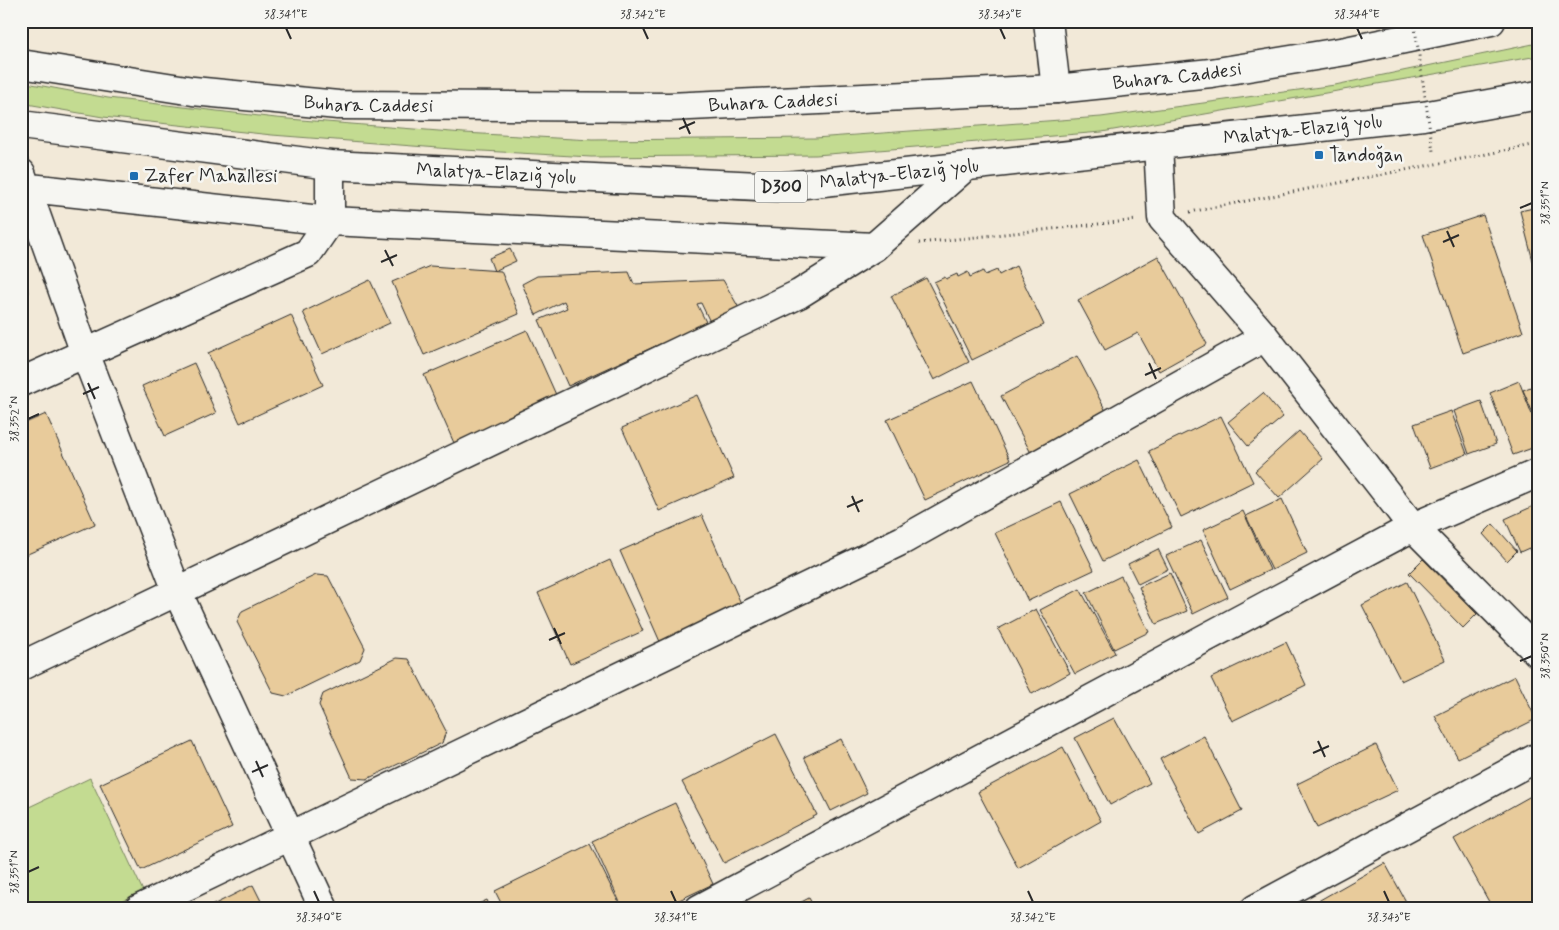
<svg xmlns="http://www.w3.org/2000/svg" width="1559" height="930" font-family="Mynerve,sans-serif">
<rect width="100%" height="100%" fill="#f2e9d8"/>
<filter id="ink" filterUnits="userSpaceOnUse"><feTurbulence type="fractalNoise" baseFrequency=".02" numOctaves="2"/><feDisplacementMap in="SourceGraphic" scale="10" xChannelSelector="R" yChannelSelector="G"/><feConvolveMatrix kernelMatrix="1 2 1 2 8 2 1 2 1" color-interpolation-filters="sRGB"/></filter>
<g filter="url(#ink)">
<path fill="#c3db91" stroke="#77835e" d="M 1538,43 L 1538,56 L 1102,132 L 816,155 L 591,157 L 464,150 L 272,135 L 103,117 L 21,103 L 21,82 L 108,98 L 276,118 L 464,133 L 592,140 L 815,138 L 1101,117 L 1335,85 Z
M 90,778 L 143,891 L 106,909 L 21,909 L 21,796 L 27,808 Z"/>
<path fill="#e8cb9b" stroke="#2b2b2b" d="M 1538,207 L 1538,280 L 1520,211 Z
M 1483,215 L 1523,332 L 1463,353 L 1423,235 Z
M 510,249 L 516,261 L 494,271 L 489,258 Z
M 1158,256 L 1207,344 L 1159,371 L 1138,333 L 1105,350 L 1078,300 Z
M 430,266 L 501,271 L 519,314 L 424,355 L 392,282 Z
M 1016,266 L 1044,325 L 972,360 L 934,282 L 945,277 L 946,279 L 957,274 L 958,277 L 968,272 L 970,277 L 983,271 L 985,275 L 997,270 L 999,275 Z
M 629,272 L 634,284 L 723,280 L 739,308 L 710,322 L 701,303 L 697,304 L 707,324 L 667,344 L 660,344 L 568,386 L 539,320 L 567,308 L 564,301 L 536,315 L 522,284 L 537,276 Z
M 21,273 L 27,273 L 28,300 L 21,300 Z
M 926,278 L 969,362 L 934,380 L 891,296 Z
M 370,280 L 390,323 L 322,354 L 303,312 Z
M 291,315 L 323,385 L 240,423 L 208,353 Z
M 527,330 L 557,397 L 454,443 L 424,375 Z
M 1077,356 L 1107,413 L 1031,453 L 1001,396 Z
M 194,363 L 216,413 L 165,436 L 142,386 Z
M 973,381 L 1010,460 L 925,500 L 887,420 Z
M 1519,381 L 1538,430 L 1538,446 L 1513,455 L 1490,393 Z
M 1538,384 L 1538,425 L 1523,390 Z
M 1263,393 L 1283,417 L 1248,446 L 1228,422 Z
M 697,395 L 734,478 L 659,511 L 622,428 Z
M 1481,401 L 1496,444 L 1469,454 L 1454,411 Z
M 1451,411 L 1467,454 L 1430,468 L 1414,424 Z
M 46,414 L 95,524 L 21,557 L 21,425 Z
M 1221,416 L 1253,482 L 1181,517 L 1149,451 Z
M 1299,431 L 1323,459 L 1279,498 L 1255,471 Z
M 1139,460 L 1172,527 L 1103,561 L 1070,494 Z
M 1282,499 L 1307,553 L 1272,570 L 1246,516 Z
M 1061,502 L 1094,570 L 1028,601 L 995,533 Z
M 1538,504 L 1538,569 L 1529,548 L 1520,552 L 1505,519 Z
M 1243,511 L 1270,570 L 1230,589 L 1203,530 Z
M 702,515 L 743,608 L 661,644 L 620,551 Z
M 1493,524 L 1517,551 L 1507,561 L 1483,534 Z
M 1201,540 L 1228,597 L 1193,614 L 1166,556 Z
M 1158,549 L 1168,569 L 1138,584 L 1128,564 Z
M 1423,559 L 1477,614 L 1463,628 L 1409,573 Z
M 610,560 L 643,631 L 570,664 L 538,593 Z
M 1170,573 L 1187,611 L 1156,624 L 1139,587 Z
M 316,575 L 328,576 L 365,648 L 360,660 L 286,696 L 273,693 L 237,622 L 242,611 Z
M 1121,576 L 1149,632 L 1114,649 L 1086,593 Z
M 1407,582 L 1445,660 L 1401,681 L 1362,605 Z
M 1080,589 L 1115,653 L 1075,674 L 1040,610 Z
M 1036,609 L 1070,673 L 1032,694 L 998,629 Z
M 1286,642 L 1306,685 L 1232,721 L 1211,678 Z
M 397,658 L 409,659 L 446,731 L 442,743 L 367,779 L 352,778 L 319,705 L 323,694 Z
M 1515,676 L 1536,719 L 1458,758 L 1435,716 Z
M 1114,718 L 1150,783 L 1110,805 L 1075,738 Z
M 776,734 L 817,815 L 724,863 L 682,782 Z
M 1204,736 L 1242,811 L 1199,834 L 1160,759 Z
M 841,739 L 867,793 L 831,811 L 804,757 Z
M 192,741 L 232,827 L 141,870 L 100,784 Z
M 1376,745 L 1398,790 L 1317,828 L 1297,784 Z
M 1063,747 L 1101,821 L 1018,868 L 978,792 Z
M 1538,792 L 1538,908 L 1493,909 L 1454,839 Z
M 675,803 L 713,884 L 660,909 L 623,909 L 592,841 Z
M 590,844 L 619,903 L 609,909 L 504,909 L 495,891 Z
M 1385,863 L 1410,909 L 1304,909 Z
M 253,885 L 265,909 L 205,909 Z
M 809,898 L 815,909 L 788,909 Z
M 487,900 L 491,909 L 467,909 Z"/>
<g fill="none" stroke-linecap="round" stroke-linejoin="round">
<defs>
<path id="street" d="M 1048,21 L 1056,89
M 1158,145 L 1162,218 L 1265,337 L 1413,527 L 1538,653
M 21,173 L 85,353 L 177,591 L 324,909
M 21,187 L 330,221 L 874,247
M 21,382 L 308,253 L 330,221 L 330,165
M 139,909 L 903,540 L 1265,337
M 699,909 L 1413,527 L 1538,473
M 1255,909 L 1538,757"/>
<path id="secondary" d="M 21,666 L 799,294 L 874,247 L 965,167"/>
<g id="highway">
<path id="s1" d="M 21,64 L 193,91 L 338,105 L 669,107 L 1056,89 L 1211,73 L 1346,51 L 1491,21"/>
<path id="s2" d="M 21,125 L 330,165 L 778,187 L 1423,116 L 1538,95"/>
</g>
</defs>
<use href="#street" stroke="#2b2b2b" stroke-width="31"/>
<use href="#secondary" stroke="#2b2b2b" stroke-width="31"/>
<use href="#highway" stroke="#2b2b2b" stroke-width="31"/>
<path stroke="#2b2b2b" stroke-width="3" stroke-dasharray="1 4" stroke-linecap="butt" d="M 1190,212 L 1538,144
M 919,243 L 1137,220"/>
<use href="#street" stroke="#f6f6f2" stroke-width="28"/>
<use href="#secondary" stroke="#f6f6f2" stroke-width="28"/>
<use href="#highway" stroke="#f6f6f2" stroke-width="28"/>
<path stroke="#2b2b2b" stroke-width="3" stroke-dasharray="1 4" stroke-linecap="butt" d="M 1414,21 L 1433,151"/>
</g>
</g>
<path fill="none" stroke="#2b2b2b" stroke-width="2" d="M 286,28 L 291,39M 643,28 L 648,39M 1000,28 L 1005,39M 1357,28 L 1362,39M 683,118 L 690,134M 679,129 L 695,122M 1520,208 L 1532,203M 1447,231 L 1454,247M 1443,242 L 1459,235M 385,250 L 393,266M 381,262 L 397,255M 1149,363 L 1156,379M 1145,375 L 1161,368M 88,383 L 95,399M 83,394 L 99,387M 28,419 L 39,414M 852,496 L 859,512M 847,507 L 863,500M 554,628 L 561,644M 549,640 L 565,633M 1520,661 L 1532,656M 1318,741 L 1325,757M 1313,753 L 1329,746M 256,761 L 263,777M 252,772 L 268,765M 28,872 L 39,867M 314,891 L 319,902M 671,891 L 676,902M 1028,891 L 1033,902M 1384,891 L 1389,902"/>
<g fill="#1f6fb2" stroke="#f6f6f2" stroke-width="2">
<rect x="1314" y="150" width="10" height="10" rx="2.5"/>
<rect x="129" y="171" width="10" height="10" rx="2.5"/>
</g>
<g text-anchor="middle" dominant-baseline="central" stroke-width="5" stroke-linejoin="round" paint-order="stroke">
<rect fill="#f6f6f2" stroke="#686867" stroke-width="1" x="755" y="171.5" width="52" height="31" rx="4"/>
<g font-size="18" font-weight="bold" fill="#2b2b2b">
<text x="781" y="187">D300</text>
</g>
<g font-size="19" fill="#2b2b2b" stroke="#f6f6f2">
<text stroke="none"><textPath href="#s1" startOffset="1160">Buhara Caddesi</textPath></text>
<text stroke="none"><textPath href="#s1" startOffset="755">Buhara Caddesi</textPath></text>
<text stroke="none"><textPath href="#s1" startOffset="350">Buhara Caddesi</textPath></text>
<text stroke="none"><textPath href="#s2" startOffset="1288">Malatya-Elazığ yolu</textPath></text>
<text stroke="none"><textPath href="#s2" startOffset="478">Malatya-Elazığ yolu</textPath></text>
<text stroke="none"><textPath href="#s2" startOffset="882">Malatya-Elazığ yolu</textPath></text>
</g>
<g font-size="19" fill="#2b2b2b" stroke="#f6f6f2" text-anchor="start">
<text x="1329" y="155">Tandoğan</text>
<text x="144" y="176">Zafer Mahallesi</text>
</g>
</g>
<rect width="1559" height="930" fill="none" stroke="#f6f6f2" stroke-width="55"/>
<rect x="28" y="28" width="1504" height="874" fill="none" stroke="#2b2b2b" stroke-width="2"/>
<g font-size="12" text-anchor="middle" fill="#2b2b2b">
<text x="286" y="18">38.341°E</text>
<text x="643" y="18">38.342°E</text>
<text x="1000" y="18">38.343°E</text>
<text x="1357" y="18">38.344°E</text>
<text transform="translate(1545 203) rotate(-90)" y="4">38.351°N</text>
<text transform="translate(14 419) rotate(-90)" y="4">38.352°N</text>
<text transform="translate(1545 656) rotate(-90)" y="4">38.350°N</text>
<text transform="translate(14 872) rotate(-90)" y="4">38.351°N</text>
<text x="319" y="921">38.340°E</text>
<text x="676" y="921">38.341°E</text>
<text x="1033" y="921">38.342°E</text>
<text x="1389" y="921">38.343°E</text>
</g>
</svg>
